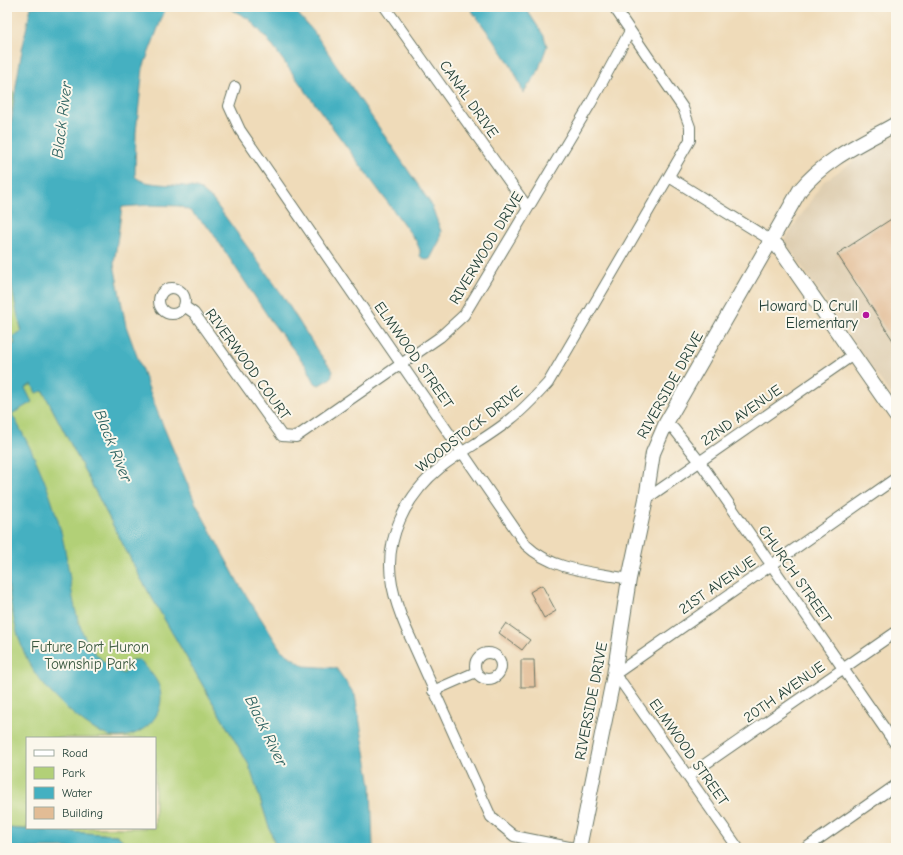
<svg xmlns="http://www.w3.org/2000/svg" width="903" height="855" font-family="'Comic Neue',sans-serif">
<rect width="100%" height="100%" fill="#fbf7ec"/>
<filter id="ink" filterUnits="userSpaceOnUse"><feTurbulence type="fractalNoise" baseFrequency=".025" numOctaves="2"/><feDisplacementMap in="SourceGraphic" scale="8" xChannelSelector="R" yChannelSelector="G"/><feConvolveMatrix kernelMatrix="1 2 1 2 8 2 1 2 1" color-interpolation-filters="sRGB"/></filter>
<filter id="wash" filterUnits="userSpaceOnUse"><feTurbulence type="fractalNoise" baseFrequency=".012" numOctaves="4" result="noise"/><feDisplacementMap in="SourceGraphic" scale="16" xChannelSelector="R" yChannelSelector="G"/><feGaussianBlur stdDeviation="0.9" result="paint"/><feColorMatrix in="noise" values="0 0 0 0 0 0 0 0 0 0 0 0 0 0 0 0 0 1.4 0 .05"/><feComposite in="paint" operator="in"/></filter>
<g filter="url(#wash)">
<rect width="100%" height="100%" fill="#efdbb9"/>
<path fill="#dfcfb2" d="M 896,133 L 896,389 L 890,394 L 784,241 L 823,182 Z"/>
<path fill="#b2d077" stroke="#688656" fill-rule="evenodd" d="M 7,83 L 14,95 L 10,117 L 7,166 Z
M 7,255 L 21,329 L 43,391 L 141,579 L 249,765 L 276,848 L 131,848 L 117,835 L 7,828 ZM 27,738 L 155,738 L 155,828 L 27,828 Z"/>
<path fill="#44b0c1" stroke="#32767a" d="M 31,7 L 166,7 L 143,68 L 136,132 L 135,176 C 143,188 186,182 201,190 C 205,193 209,197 213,200 L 281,293 L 317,350 L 333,371 L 331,378 L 319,385 L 315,383 L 307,367 L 271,321 L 210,229 L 190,211 L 179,206 L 150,205 L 122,207 L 114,264 L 126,326 L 157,411 L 195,502 L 239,584 L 281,650 L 304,666 L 336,668 L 355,695 L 371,785 L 373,848 L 276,848 L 249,765 L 141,579 L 43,391 L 36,393 L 32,384 L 25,388 L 32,402 L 12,414 C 29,444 44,475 54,508 C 60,525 64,543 67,561 C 75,606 75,652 124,674 L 132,660 L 139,660 C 147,668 155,676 159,686 C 168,713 145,736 119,737 C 103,738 84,723 72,713 C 56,699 39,682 29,663 C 2,609 7,546 7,488 C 7,441 7,393 7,346 L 15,344 L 13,336 L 22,331 C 9,288 7,249 7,205 C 7,137 16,73 31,7 Z
M 227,7 L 292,7 L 314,32 L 431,204 L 441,231 L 440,240 L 430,259 L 426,260 L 420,256 L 420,250 L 416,241 L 268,40 L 249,19 Z
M 469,7 L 525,7 L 544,36 L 547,46 L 537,74 L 523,93 C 513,61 488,34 469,7 Z
M 7,828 L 117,835 L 131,848 L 7,848 Z"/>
<g id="blocks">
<path fill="#e2bc95" d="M 896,216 L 896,341 L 894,342 L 837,254 Z
M 542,585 L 556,611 L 544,618 L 530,592 Z
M 506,623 L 530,640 L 522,650 L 499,633 Z
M 521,660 L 534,660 L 535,687 L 521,687 Z"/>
</g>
</g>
<g filter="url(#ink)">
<use href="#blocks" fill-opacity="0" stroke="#687463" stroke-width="1"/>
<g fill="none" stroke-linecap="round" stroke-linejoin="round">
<defs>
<path id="street" d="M 385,7 L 528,208
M 235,87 L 229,106 L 240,130 L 526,545 C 553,571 594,572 629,579
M 669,177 L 772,241
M159 301a13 13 0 1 1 26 0a13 13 0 1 1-26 0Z
M 184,306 L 194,313 L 282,436 L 296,437 L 440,337 L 464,315 L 591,103 L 630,31
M 666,423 L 674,429 L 700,462 L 896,745
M 646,499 L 853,355
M475 666a13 13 0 1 1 26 0a13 13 0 1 1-26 0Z
M 433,691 L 476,672
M 688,776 L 896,632
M 574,848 L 514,836 L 491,817 L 406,628 C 400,614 395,600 392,585 C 383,540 406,495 441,467 C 463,450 489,437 511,419 C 525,408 536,396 548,383 L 690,140 L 690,127 L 683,108 L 614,7
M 738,848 L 622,683 L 614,675 L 896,478
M 806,848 L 896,785"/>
<path id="secondary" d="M 772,241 L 779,248 L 896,416
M 579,848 L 614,675 L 629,579 L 646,499 L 653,453 L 666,423 L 800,190 C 825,159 862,143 896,124"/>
</defs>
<use href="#street" stroke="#687463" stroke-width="12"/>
<use href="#secondary" stroke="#687463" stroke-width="16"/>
<use href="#street" stroke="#fff" stroke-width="10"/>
<use href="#secondary" stroke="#fff" stroke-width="14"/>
</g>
</g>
<circle fill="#b5179e" stroke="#fbf7ec" stroke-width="1.5" cx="866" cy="315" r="4"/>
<g text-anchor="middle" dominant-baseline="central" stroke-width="4" stroke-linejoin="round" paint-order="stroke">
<g font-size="15" fill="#1f3d34" stroke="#fbf7ec">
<text transform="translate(469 99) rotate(55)">CANAL DRIVE</text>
<text transform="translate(486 248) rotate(-59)">RIVERWOOD DRIVE</text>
<text transform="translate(414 355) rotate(55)">ELMWOOD STREET</text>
<text transform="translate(248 364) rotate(54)">RIVERWOOD COURT</text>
<text transform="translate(670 385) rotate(-61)">RIVERSIDE DRIVE</text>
<text transform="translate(741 415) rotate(-35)">22ND AVENUE</text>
<text transform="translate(469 429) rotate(-38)">WOODSTOCK DRIVE</text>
<text transform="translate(795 574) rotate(55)">CHURCH STREET</text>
<text transform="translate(717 585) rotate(-35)">21ST AVENUE</text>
<text transform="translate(784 692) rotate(-35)">20TH AVENUE</text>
<text transform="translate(591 701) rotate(-79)">RIVERSIDE DRIVE</text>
<text transform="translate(689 752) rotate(55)">ELMWOOD STREET</text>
</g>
<g font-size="15" fill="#1f3d34" stroke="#fbf7ec" text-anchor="end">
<text x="858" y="306">Howard D. Crull<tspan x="858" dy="17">Elementary</tspan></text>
</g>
<g font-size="15" fill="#3c5a41" stroke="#fbf7ec">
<text x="90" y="647">Future Port Huron<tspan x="90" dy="17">Township Park</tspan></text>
</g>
<g font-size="16" font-style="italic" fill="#2a605e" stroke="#fbf7ec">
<text transform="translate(62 120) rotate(-83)">Black River</text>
<text transform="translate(113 446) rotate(68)">Black River</text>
<text transform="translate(266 731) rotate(64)">Black River</text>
</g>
</g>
<rect width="903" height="855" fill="none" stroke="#fbf7ec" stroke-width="24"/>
<rect x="26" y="737" width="130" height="92" fill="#fbf7ec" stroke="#a3ada2"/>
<rect x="34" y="750" width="20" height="6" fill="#ffffff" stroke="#a3ada2"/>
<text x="62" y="757" font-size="12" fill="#1f3d34">Road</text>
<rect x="34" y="767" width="20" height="12" fill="#b2d077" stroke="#a3ada2"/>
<text x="62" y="777" font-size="12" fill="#1f3d34">Park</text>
<rect x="34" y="787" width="20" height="12" fill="#44b0c1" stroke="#a3ada2"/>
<text x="62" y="797" font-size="12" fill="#1f3d34">Water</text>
<rect x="34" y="807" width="20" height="12" fill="#e2bc95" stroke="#a3ada2"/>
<text x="62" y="817" font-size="12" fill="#1f3d34">Building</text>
</svg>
